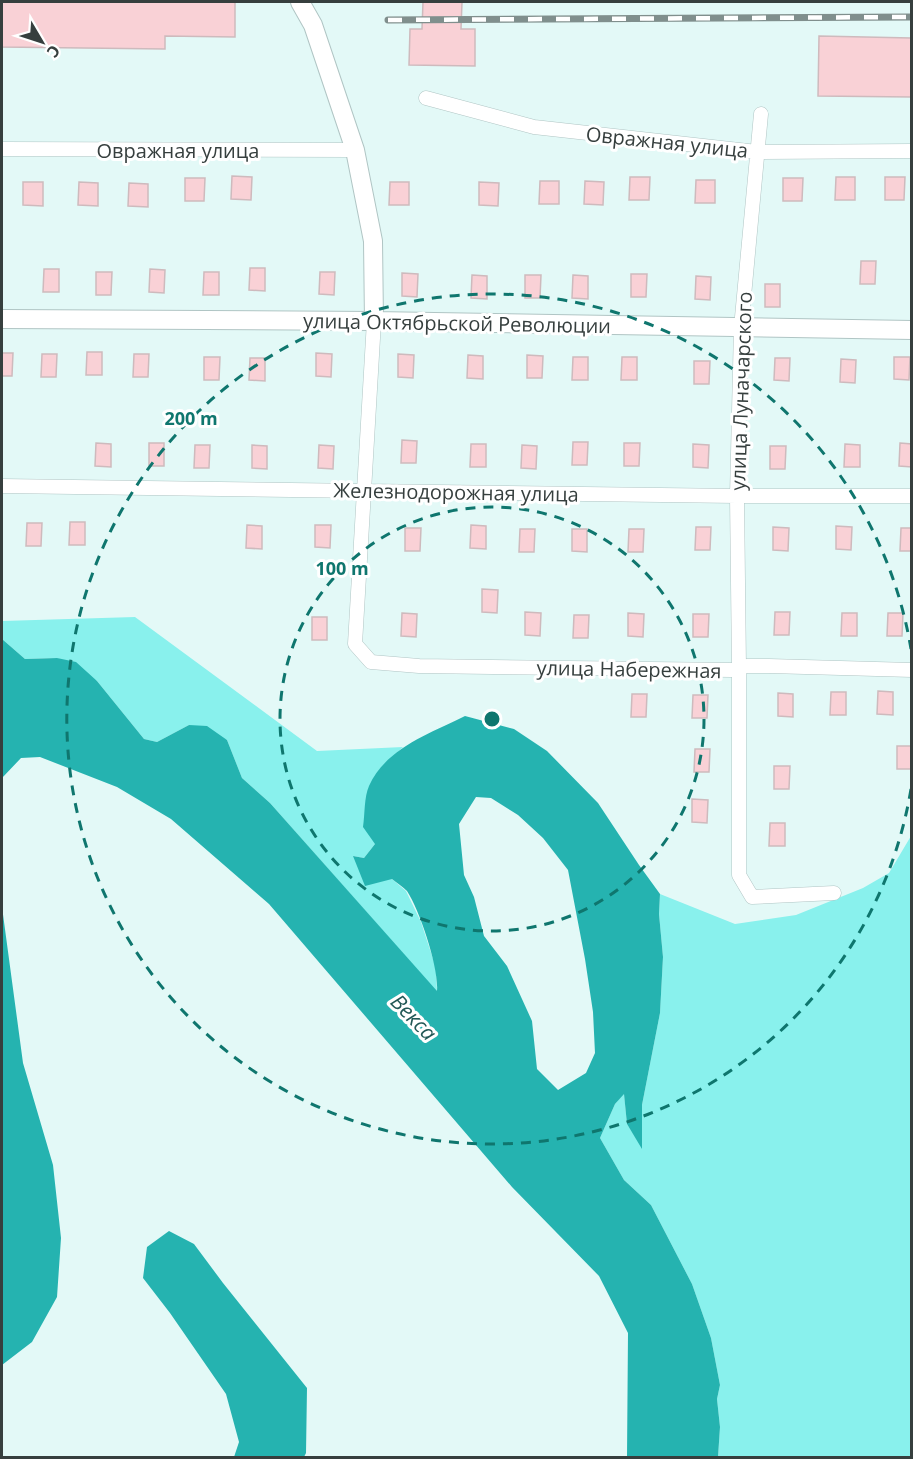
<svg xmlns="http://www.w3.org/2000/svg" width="913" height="1459" font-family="'Open Sans',sans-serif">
<rect width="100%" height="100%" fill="#e3f9f7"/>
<path fill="#89f1ed" d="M 135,617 L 317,751 L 403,747 L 379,770 L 375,844 L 364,858 L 353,856 L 392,879 L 406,891 L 421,922 L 436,968 L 437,992 L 270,803 L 242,778 L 227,740 L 189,725 L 157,742 L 144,739 L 97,681 L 57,658 L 25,659 L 2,639 L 2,621 Z
M 911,836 L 911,1457 L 718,1457 L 720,1427 L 717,1399 L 720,1385 L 711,1338 L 692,1284 L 651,1205 L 624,1180 L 600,1138 L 615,1104 L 624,1093 L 627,1124 L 642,1147 L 642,1105 L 660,1013 L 663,957 L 659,914 L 660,894 L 735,924 L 796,915 L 863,888 L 889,873 Z"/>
<path fill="#25b3b0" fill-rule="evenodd" d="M 2,639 L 25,659 L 57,658 L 76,662 L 97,681 L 144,739 L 157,742 L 189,725 L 207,726 L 227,740 L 242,778 L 270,803 L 437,991 C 439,968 420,911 407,891 C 403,887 397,883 392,879 L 365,886 L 353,856 L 364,858 L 375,844 L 363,827 C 365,814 364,797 369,786 C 386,748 431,733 465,716 L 514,729 L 547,751 L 598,803 L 639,865 L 660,894 L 659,914 L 663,957 L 660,1013 L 642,1105 L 642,1149 L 627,1124 L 624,1094 L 615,1104 L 600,1138 L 624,1180 L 651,1205 L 692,1284 L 711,1338 L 720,1385 L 717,1399 L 720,1427 L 718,1457 L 627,1457 L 628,1333 L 599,1276 L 512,1187 L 269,904 L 171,819 L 117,787 L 40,757 L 21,758 L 2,778 ZM 476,797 L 491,798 L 518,815 L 543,838 L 568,870 L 585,959 L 593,1012 L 595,1053 L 586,1073 L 558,1090 L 537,1069 L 532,1021 L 507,966 L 484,936 L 474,897 L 464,875 L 459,824 Z
M 2,907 L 23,1063 L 53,1165 L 61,1238 L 57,1297 L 32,1342 L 2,1365 Z
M 169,1231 L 194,1244 L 223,1283 L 307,1388 L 306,1453 L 304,1457 L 234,1457 L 239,1442 L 226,1394 L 170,1313 L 143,1278 L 147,1247 Z"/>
<path fill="#f9d1d6" stroke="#cebabd" stroke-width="1.5" d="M 2,2 L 235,2 L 235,37 L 165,36 L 165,49 L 2,47 Z
M 423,2 L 462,2 L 461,29 L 475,29 L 475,66 L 409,65 L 410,29 L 422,29 Z
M 819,36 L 911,38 L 911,97 L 818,96 Z
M 232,176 L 252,177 L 251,200 L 231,199 Z
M 630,177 L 650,177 L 649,200 L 629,200 Z
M 836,177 L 855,177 L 855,200 L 835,200 Z
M 885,177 L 905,177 L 904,200 L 885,200 Z
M 185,178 L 205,178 L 204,201 L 185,201 Z
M 783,178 L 803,178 L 802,201 L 783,201 Z
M 696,180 L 715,180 L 715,203 L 695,203 Z
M 540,181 L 559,181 L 559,204 L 539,204 Z
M 585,181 L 604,182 L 603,205 L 584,204 Z
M 23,182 L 43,182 L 43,206 L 23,205 Z
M 79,182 L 98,183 L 98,206 L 78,205 Z
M 390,182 L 409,182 L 409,205 L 389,205 Z
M 479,182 L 499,183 L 498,206 L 479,205 Z
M 129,183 L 148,184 L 148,207 L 128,206 Z
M 861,261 L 876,261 L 875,284 L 860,284 Z
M 250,268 L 265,268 L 265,291 L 249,290 Z
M 44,269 L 59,269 L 59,292 L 43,292 Z
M 150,269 L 165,270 L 164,293 L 149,292 Z
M 96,272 L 112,272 L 111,295 L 96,295 Z
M 204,272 L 219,272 L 219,295 L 203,295 Z
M 320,272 L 335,272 L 334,295 L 319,294 Z
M 402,273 L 418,274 L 417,297 L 402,296 Z
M 631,274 L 647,274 L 646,297 L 631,297 Z
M 472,275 L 487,276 L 487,299 L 471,298 Z
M 525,275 L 541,275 L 540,298 L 525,298 Z
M 573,275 L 588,276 L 588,299 L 572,298 Z
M 696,276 L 711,277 L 710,300 L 695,299 Z
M 765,284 L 780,284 L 780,307 L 765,307 Z
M 87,352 L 102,352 L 102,375 L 86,375 Z
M 2,353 L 13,353 L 12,376 L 2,376 Z
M 316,353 L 332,354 L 331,377 L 316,376 Z
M 42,354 L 57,354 L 56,377 L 41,377 Z
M 134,354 L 149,354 L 148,377 L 133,377 Z
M 398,354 L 414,355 L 413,378 L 398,377 Z
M 468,355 L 483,356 L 483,379 L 467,378 Z
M 527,355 L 543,356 L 542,378 L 527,378 Z
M 204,357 L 220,357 L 219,380 L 204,380 Z
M 573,357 L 588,357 L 588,380 L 572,380 Z
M 622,357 L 637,357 L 637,380 L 621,380 Z
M 894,357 L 910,357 L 909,380 L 894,379 Z
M 250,358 L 265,358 L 265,381 L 249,380 Z
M 775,358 L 790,358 L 789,381 L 774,380 Z
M 841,359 L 856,360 L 855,383 L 840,382 Z
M 694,361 L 710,361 L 709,384 L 694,384 Z
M 402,440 L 417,441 L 416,463 L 401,463 Z
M 573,442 L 588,442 L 587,465 L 572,465 Z
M 96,443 L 111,444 L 111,467 L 95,466 Z
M 149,443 L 164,443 L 164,466 L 149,466 Z
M 624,443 L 640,443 L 639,466 L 624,466 Z
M 900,443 L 912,444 L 912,467 L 899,466 Z
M 471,444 L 486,444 L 486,467 L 470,467 Z
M 693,444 L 709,445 L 708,468 L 693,467 Z
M 845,444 L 860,445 L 860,467 L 844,467 Z
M 195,445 L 210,445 L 209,468 L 194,468 Z
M 252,445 L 267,446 L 267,469 L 252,468 Z
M 319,445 L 334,446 L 333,469 L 318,468 Z
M 522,445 L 537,446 L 536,469 L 521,468 Z
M 770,446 L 786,446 L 785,469 L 770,469 Z
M 70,522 L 85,522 L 85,545 L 69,545 Z
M 27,523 L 42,523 L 41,546 L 26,546 Z
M 247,525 L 262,526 L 262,549 L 246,548 Z
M 315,525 L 331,525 L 330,548 L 315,547 Z
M 471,525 L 486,526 L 486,549 L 470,548 Z
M 836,526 L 852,527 L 851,550 L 836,549 Z
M 696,527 L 711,527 L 710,550 L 695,550 Z
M 773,527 L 789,528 L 788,551 L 773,550 Z
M 405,528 L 421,528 L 420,551 L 405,551 Z
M 901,528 L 912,528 L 912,551 L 900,551 Z
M 520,529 L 535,529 L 534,552 L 519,552 Z
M 572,529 L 587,529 L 587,552 L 572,551 Z
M 629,529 L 644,529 L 643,552 L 628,552 Z
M 482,589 L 498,590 L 497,613 L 482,612 Z
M 525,612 L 541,613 L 540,636 L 525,635 Z
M 775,612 L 790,612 L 789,635 L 774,635 Z
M 402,613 L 417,614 L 416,637 L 401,636 Z
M 628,613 L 644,614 L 643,637 L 628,636 Z
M 842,613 L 857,613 L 857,636 L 841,636 Z
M 888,613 L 903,613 L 902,636 L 887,636 Z
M 693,614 L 709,614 L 708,637 L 693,637 Z
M 574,615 L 589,615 L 588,638 L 573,638 Z
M 312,617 L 327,617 L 327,640 L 312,640 Z
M 878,691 L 893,692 L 893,715 L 877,714 Z
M 831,692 L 846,692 L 846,715 L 830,715 Z
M 778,693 L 793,694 L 793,717 L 778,716 Z
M 632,694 L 647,694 L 646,717 L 631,717 Z
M 693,695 L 708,695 L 707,718 L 692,718 Z
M 897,746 L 912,746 L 912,769 L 897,769 Z
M 695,749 L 710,749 L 709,772 L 694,772 Z
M 774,766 L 790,766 L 789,789 L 774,789 Z
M 692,799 L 708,800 L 707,823 L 692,822 Z
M 770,823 L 785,823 L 785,846 L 769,846 Z"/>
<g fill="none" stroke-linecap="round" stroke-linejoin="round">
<defs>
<path id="minor" d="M 426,98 L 534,127 L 757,152 L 912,151
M 761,114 L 741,328 L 737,496 L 739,668 L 739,875 L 752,897 L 834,893
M 2,149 L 355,150
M 374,321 L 355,644 L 371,662 L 419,666 L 732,670 L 747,666 L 769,666 L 912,670
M 2,486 L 737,496 L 912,496"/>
<path id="tertiary" d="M 300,2 L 313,25 L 355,150 L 373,241 L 374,321
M 2,319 L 374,321 L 912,330"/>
</defs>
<use href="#minor" stroke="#b0c5c4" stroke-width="15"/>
<use href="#tertiary" stroke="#b0c5c4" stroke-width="20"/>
<use href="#minor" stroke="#fff" stroke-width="14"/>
<use href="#tertiary" stroke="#fff" stroke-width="18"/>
<defs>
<path id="rail" d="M 388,20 L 912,17"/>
</defs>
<use href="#rail" stroke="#808f8d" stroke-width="7"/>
<use href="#rail" stroke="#fff" stroke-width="4.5" stroke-dasharray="14" stroke-linecap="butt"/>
</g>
<g fill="none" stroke="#0f766e" stroke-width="3" stroke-dasharray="10 8">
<circle cx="492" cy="719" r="212"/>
<path d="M911 789A425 425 0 1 1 911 649"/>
</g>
<g text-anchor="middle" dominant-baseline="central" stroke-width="6" stroke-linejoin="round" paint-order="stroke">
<g font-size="20" fill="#363f3e" stroke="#fff">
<text transform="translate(667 142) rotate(6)">Овражная улица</text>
<text x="178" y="150">Овражная улица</text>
<text transform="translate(457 323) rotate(1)">улица Октябрьской Революции</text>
<text transform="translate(741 391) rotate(-88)">улица Луначарского</text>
<text transform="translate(456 492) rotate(1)">Железнодорожная улица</text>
<text transform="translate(629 669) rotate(1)">улица Набережная</text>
</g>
<g font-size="21" font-style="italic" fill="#215856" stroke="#fff">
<text transform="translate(414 1017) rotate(46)">Векса</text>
</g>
</g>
<circle cx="492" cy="719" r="9" fill="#0f766e" stroke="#fff" stroke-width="3"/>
<g font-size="18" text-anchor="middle" font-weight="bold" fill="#0f766e" stroke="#fff" stroke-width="6" stroke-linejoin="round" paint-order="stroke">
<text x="191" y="425">200 m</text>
<text x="342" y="575">100 m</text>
</g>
<rect width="913" height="1459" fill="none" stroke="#363f3e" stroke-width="6"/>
<g transform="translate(42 42) rotate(129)" stroke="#ffffff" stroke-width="4.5" paint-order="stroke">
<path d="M0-4.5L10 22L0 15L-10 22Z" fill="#363f3e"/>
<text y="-9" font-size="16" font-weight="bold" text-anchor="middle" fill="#363f3e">С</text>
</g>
</svg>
